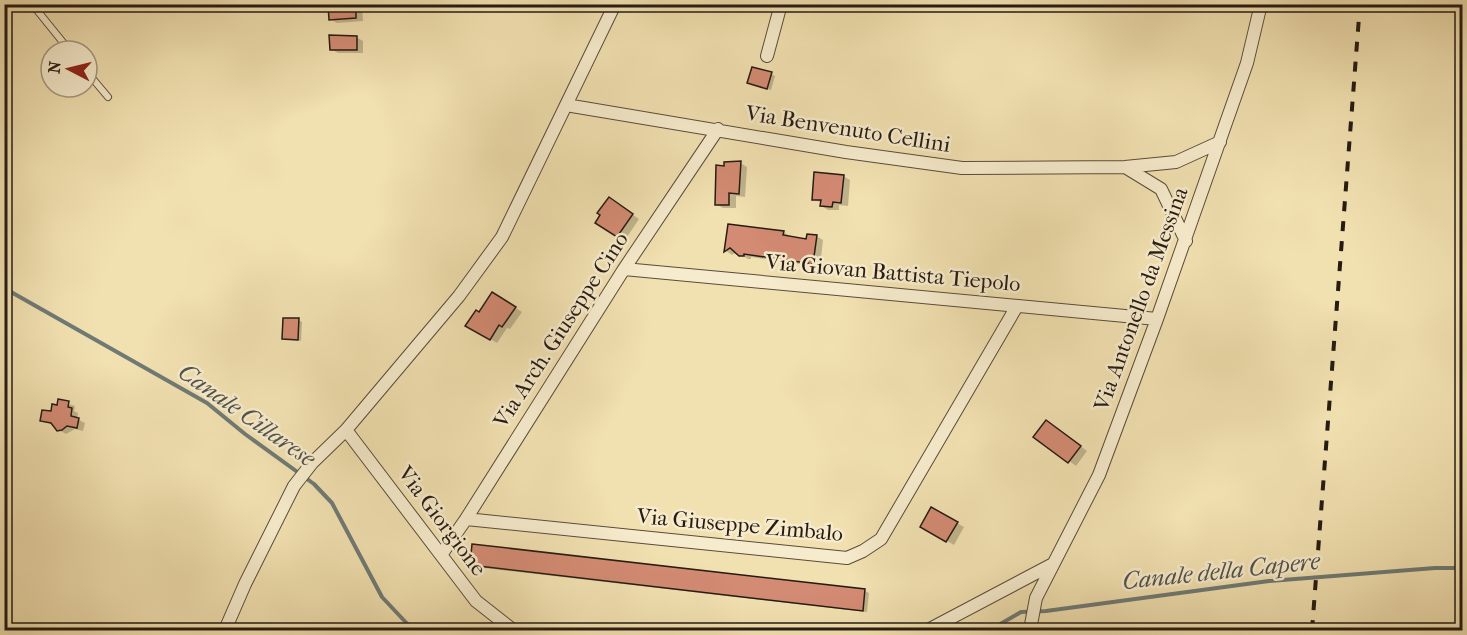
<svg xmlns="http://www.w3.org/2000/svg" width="1467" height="635" font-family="'IM FELL French Canon',serif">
<rect width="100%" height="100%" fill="#f1e0b0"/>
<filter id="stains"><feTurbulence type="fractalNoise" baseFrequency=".00333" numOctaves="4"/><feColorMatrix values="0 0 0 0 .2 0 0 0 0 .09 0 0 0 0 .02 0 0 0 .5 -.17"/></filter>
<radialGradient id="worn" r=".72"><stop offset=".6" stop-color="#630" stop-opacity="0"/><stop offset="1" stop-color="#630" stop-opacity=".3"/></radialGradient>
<path fill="#0003" d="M 327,4 L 360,4 L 362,5 L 363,21 L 337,23 L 330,19 L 330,12 L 326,10 Z
M 356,37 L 363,41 L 363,53 L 338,53 L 331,49 Z
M 771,74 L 775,76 L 771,90 L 753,85 Z
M 740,163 L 747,167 L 745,197 L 736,196 L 736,208 L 723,208 L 716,204 L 725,167 Z
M 843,176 L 850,180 L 848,206 L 839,205 L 839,210 L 828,210 L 822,206 L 822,203 L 813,199 Z
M 616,203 L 639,219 L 625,240 L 597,222 Z
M 730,226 L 783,232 L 790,236 L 790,238 L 807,240 L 816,236 L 823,240 L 820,267 L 751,257 L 751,259 L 748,259 L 737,252 L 732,255 L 726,251 Z
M 493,294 L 522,312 L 510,329 L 507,328 L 497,343 L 467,325 L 480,314 Z
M 298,320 L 302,322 L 301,341 L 284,338 Z
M 59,401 L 75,406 L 74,411 L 78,413 L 77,419 L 85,423 L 83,431 L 75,429 L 66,434 L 55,428 L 53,425 L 41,420 L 52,413 L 58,407 Z
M 1053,425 L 1087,451 L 1076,466 L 1035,436 Z
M 932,509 L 964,527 L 954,545 L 922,526 Z
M 474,546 L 865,591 L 869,593 L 867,612 L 476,567 L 471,565 Z
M 4,626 L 12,626 L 16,628 L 16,630 L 4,630 Z"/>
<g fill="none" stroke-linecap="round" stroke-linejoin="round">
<path stroke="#6f7a75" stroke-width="4" d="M 4,288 L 207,403 L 245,434 L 314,484 L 332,503 L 382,597 L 413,630
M 990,630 L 1021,612 L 1046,611 L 1269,581 L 1435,568 L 1462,568"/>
</g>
<path fill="#d38b73" stroke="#261b13" stroke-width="1.5" d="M 328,4 L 356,4 L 356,18 L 329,20 Z
M 329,35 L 357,36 L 357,50 L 330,50 Z
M 752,67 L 772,72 L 767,89 L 747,83 Z
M 741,161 L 739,194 L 729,193 L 729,205 L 715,205 L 716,165 L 724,166 L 724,162 Z
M 814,172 L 844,175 L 841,203 L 833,202 L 832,207 L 820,206 L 821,200 L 812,200 Z
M 609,197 L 633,214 L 617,237 L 595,223 L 600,215 L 597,213 Z
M 728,224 L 784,231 L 783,235 L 806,239 L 807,234 L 817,235 L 813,264 L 744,254 L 744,256 L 739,256 L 730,248 L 724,252 Z
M 492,292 L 516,307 L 502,327 L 499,325 L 490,340 L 465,326 L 476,310 L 479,312 Z
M 283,318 L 299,318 L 298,340 L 282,339 Z
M 58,399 L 69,401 L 68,407 L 72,408 L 71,416 L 79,418 L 77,428 L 67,426 L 62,430 L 57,431 L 51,423 L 40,421 L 42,410 L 51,411 L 52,404 L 57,405 Z
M 1046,420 L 1081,446 L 1068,463 L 1033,437 Z
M 931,507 L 958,522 L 946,542 L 920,527 Z
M 472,544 L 865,589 L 863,611 L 470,565 Z"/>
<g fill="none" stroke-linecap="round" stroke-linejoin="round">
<defs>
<path id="lane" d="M 32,4 L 70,51
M 87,72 L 108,97"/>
<path id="street" d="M 767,56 L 781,4
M 566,105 L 846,152 L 962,168 L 1125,167 L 1176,162 L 1220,142
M 1125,167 L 1161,189 L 1186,241
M 624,269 L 1157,319
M 346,430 L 476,601 L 513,630
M 466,519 L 847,558 L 863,551 L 881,539 L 1017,306
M 441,555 L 466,519 L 624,269 L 718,129
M 225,630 L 245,584 L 294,486 L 312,463 L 346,430 L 459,296 L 502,237 L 615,4
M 928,630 L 1053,564
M 1030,630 L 1036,598 L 1099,475 L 1157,319 L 1247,63 L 1261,4"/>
</defs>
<use href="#lane" stroke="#594c3a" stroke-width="8"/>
<use href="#street" stroke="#594c3a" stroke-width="14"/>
<use href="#lane" stroke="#f6ebcc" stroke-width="6"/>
<use href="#street" stroke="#f6ebcc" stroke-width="12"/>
<path stroke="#261b13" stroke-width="4" stroke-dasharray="10 10" stroke-linecap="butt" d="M 1312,630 L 1360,4"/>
</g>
<g text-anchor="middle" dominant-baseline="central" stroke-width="5" stroke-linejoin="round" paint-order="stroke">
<g font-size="22" fill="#261b13" stroke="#f6ebcc">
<text transform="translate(848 129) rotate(9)">Via Benvenuto Cellini</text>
<text transform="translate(893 273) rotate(5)">Via Giovan Battista Tiepolo</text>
<text transform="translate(1141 299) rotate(-70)">Via Antonello da Messina</text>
<text transform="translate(561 330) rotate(-57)">Via Arch. Giuseppe Cino</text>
<text transform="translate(442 521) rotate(53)">Via Giorgione</text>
<text transform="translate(740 525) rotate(5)">Via Giuseppe Zimbalo</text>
</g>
<g font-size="24" font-style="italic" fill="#51534c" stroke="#f6ebcc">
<text transform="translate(247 415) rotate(35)">Canale Cillarese</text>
<text transform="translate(1221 571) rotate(-6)">Canale della Capere</text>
</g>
</g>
<rect width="1467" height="635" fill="none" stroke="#f1e0b0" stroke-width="24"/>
<rect x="6" y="6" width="1455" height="623" fill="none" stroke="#261b13" stroke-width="3"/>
<rect x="12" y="12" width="1443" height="611" fill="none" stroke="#261b13" stroke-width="1.5"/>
<g transform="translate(69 69) rotate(277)"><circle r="28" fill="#f6ebcc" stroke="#a39882" stroke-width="1.5"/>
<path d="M0-4.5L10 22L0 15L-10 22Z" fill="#8f2418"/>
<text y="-9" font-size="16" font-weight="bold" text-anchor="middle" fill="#261b13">N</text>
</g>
<rect width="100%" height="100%" filter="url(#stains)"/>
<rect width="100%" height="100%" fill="url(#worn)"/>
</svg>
